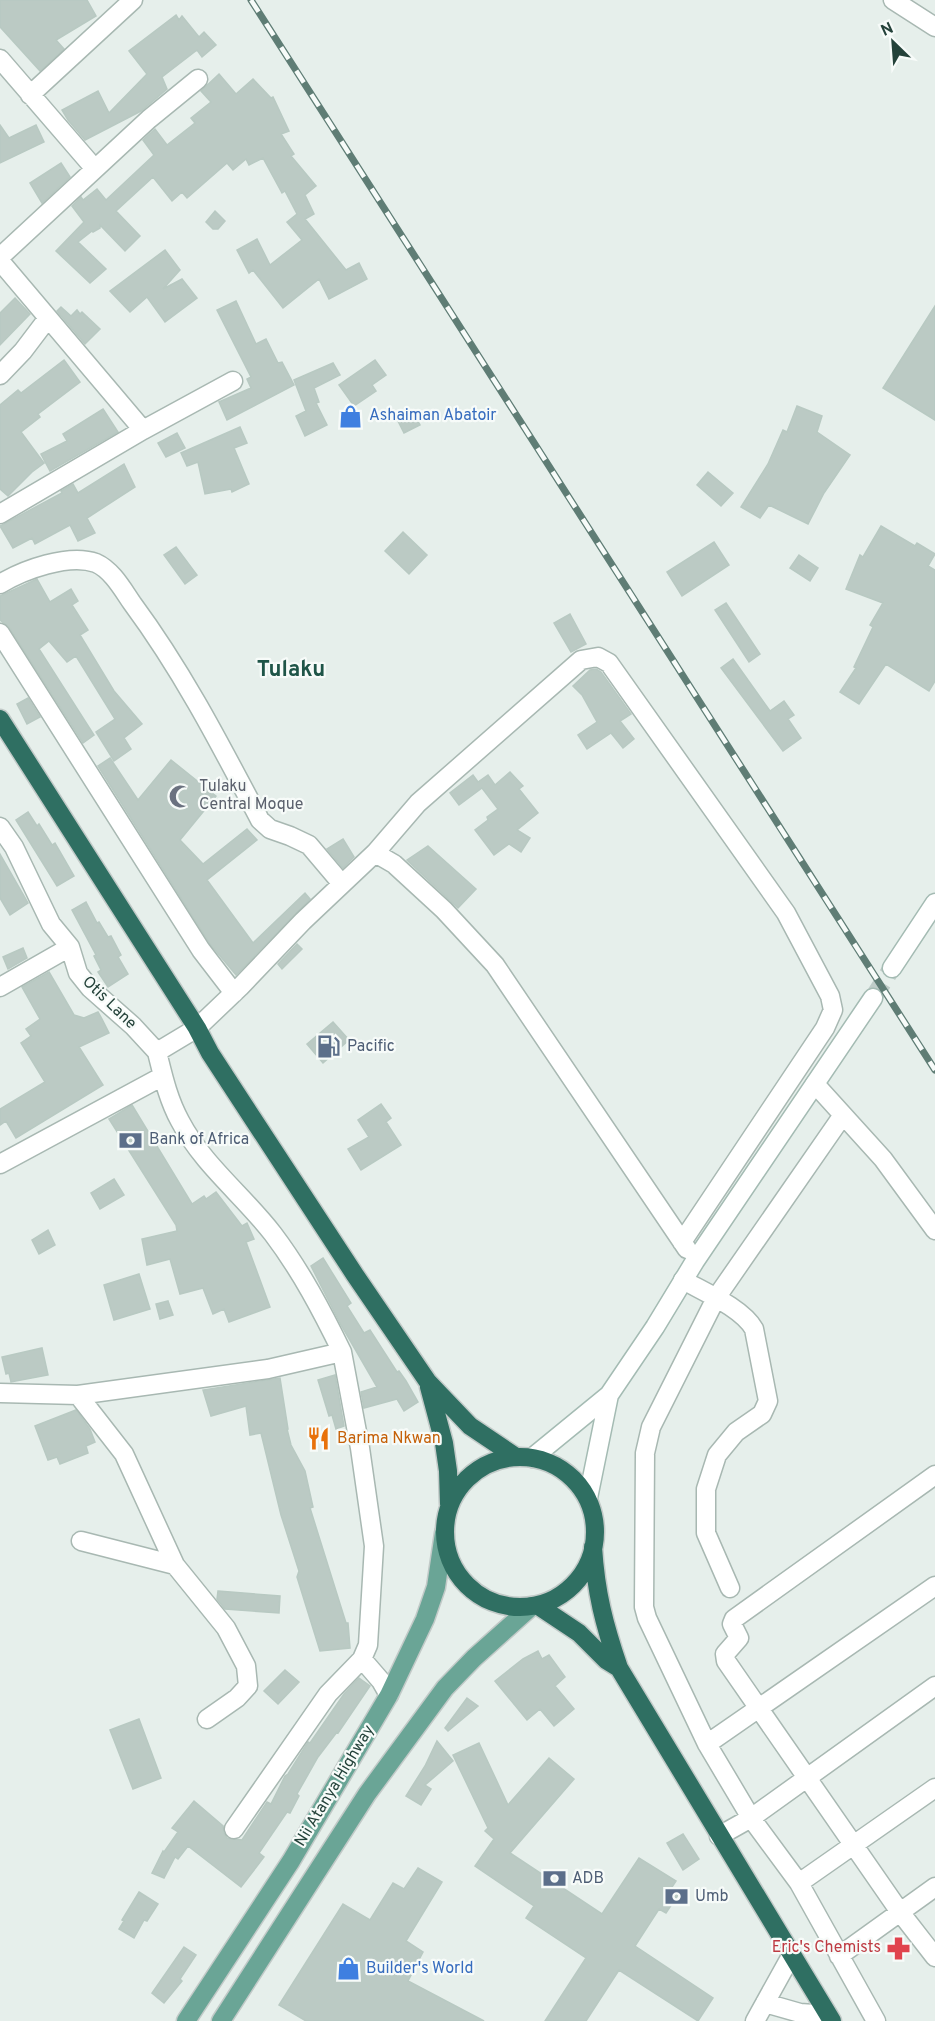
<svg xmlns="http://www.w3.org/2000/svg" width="935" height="2021" font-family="Overpass,sans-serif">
<rect width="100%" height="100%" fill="#e6efeb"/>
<path fill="#bbcac4" stroke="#b8c9c2" stroke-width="1.5" d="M 0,0 L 87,0 L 96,16 L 56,40 L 64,49 L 40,71 L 0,27 Z
M 176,15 L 179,20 L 182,16 L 199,37 L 204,32 L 216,45 L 202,57 L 197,50 L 162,77 L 167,89 L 141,111 L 85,140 L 68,120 L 62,110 L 98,91 L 109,113 L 147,74 L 129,51 Z
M 219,74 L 236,94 L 253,79 L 271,98 L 273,97 L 289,131 L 281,134 L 294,154 L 291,156 L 316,186 L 305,195 L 314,214 L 305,219 L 346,270 L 359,263 L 367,279 L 329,299 L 319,279 L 283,308 L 253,270 L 249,273 L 237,250 L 257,239 L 270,265 L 302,240 L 287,222 L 297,214 L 285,191 L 282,193 L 263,158 L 249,165 L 246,159 L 233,170 L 227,163 L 187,198 L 182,192 L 172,201 L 153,177 L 116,211 L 140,236 L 125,251 L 100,225 L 100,228 L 93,232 L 92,231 L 78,242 L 106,269 L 90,283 L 56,251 L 84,222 L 72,206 L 81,197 L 83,200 L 97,189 L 106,200 L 154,155 L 143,140 L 155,129 L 167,145 L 195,123 L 191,118 L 211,102 L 201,91 Z
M 0,125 L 9,138 L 36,125 L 44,142 L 0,163 Z
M 61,163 L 70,177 L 42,203 L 30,183 Z
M 215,211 L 225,221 L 218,229 L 213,229 L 206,222 Z
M 165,250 L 180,270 L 163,289 L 182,279 L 197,298 L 165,322 L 147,297 L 130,312 L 110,291 Z
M 15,298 L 30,314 L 0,345 L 0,313 Z
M 236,301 L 256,344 L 266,339 L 278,363 L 282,362 L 294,385 L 227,420 L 219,402 L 251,388 L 247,379 L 251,377 L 217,310 Z
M 935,306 L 935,420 L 883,388 Z
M 61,307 L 71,316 L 77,310 L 80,314 L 82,312 L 100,329 L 85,344 L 57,311 Z
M 64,360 L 80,382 L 38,414 L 40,417 L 21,432 L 44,463 L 32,472 L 8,496 L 0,489 L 0,405 L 18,390 L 21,393 Z
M 375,360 L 386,375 L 372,385 L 376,391 L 354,406 L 339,385 Z
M 333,363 L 340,375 L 314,388 L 319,402 L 316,403 L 327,425 L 305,436 L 296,416 L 306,411 L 294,380 Z
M 797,406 L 822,416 L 817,432 L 850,455 L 824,493 L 808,524 L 769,505 L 760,518 L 741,507 L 768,464 L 783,430 L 787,432 Z
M 103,409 L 118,432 L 50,471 L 41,454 L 67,441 L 63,434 Z
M 414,413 L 420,425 L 404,433 L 398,421 Z
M 240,427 L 247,443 L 234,448 L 249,484 L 232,492 L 231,489 L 205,494 L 198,462 L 187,466 L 181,453 Z
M 177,433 L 185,448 L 166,457 L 158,443 Z
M 124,464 L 135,487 L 87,518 L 95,533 L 78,541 L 70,525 L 35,544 L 32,538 L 13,548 L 0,526 L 62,493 L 61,491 L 73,484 L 78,493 Z
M 708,472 L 733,493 L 721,506 L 697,485 Z
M 881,526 L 915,546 L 917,543 L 935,554 L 928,566 L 935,570 L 935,681 L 929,691 L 886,664 L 859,704 L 840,692 L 856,668 L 854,667 L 873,627 L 870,625 L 883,603 L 846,589 L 860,555 L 863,557 Z
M 403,532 L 427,555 L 409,574 L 385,551 Z
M 714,542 L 729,565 L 682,596 L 667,572 Z
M 176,547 L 197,575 L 185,584 L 164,555 Z
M 799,555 L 818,568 L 810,581 L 790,568 Z
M 37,579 L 50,602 L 71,589 L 78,601 L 72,605 L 88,630 L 80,635 L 114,691 L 142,724 L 124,738 L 131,749 L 114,761 L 96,732 L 115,719 L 76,656 L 67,662 L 49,641 L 39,649 L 94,735 L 83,743 L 9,627 L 0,620 L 0,596 Z
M 726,603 L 760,654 L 749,662 L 715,610 Z
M 570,614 L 586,644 L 571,652 L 554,623 Z
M 733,659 L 770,711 L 784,701 L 794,715 L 788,719 L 801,738 L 783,751 L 721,668 Z
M 596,669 L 601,672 L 631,714 L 620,721 L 634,739 L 623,748 L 611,733 L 587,749 L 578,735 L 597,722 L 582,695 L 573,686 L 590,670 Z
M 28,698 L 40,717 L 27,724 L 17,704 Z
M 110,758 L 138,800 L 171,760 L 216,796 L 180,840 L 203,864 L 247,829 L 257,840 L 207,880 L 253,943 L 305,893 L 310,899 L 236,975 L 210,944 L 98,766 Z
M 510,772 L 523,786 L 519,789 L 538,813 L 517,830 L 530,838 L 521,852 L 509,844 L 494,855 L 475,830 L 488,820 L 487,817 L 498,809 L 482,788 L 459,805 L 450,793 L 473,775 L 478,782 L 488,775 L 495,785 Z
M 28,812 L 37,826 L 39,824 L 52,845 L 55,843 L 74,876 L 57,886 L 16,820 Z
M 343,839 L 354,857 L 343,868 L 327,849 Z
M 428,846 L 476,889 L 458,908 L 407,860 Z
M 0,854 L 28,903 L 10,915 L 0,898 Z
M 86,902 L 97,923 L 99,922 L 108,937 L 111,936 L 121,955 L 118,957 L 128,974 L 108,987 L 98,972 L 101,970 L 94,956 L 96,955 L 72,910 Z
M 297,944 L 302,949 L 282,969 L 278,964 Z
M 23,948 L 27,958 L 8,969 L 3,957 Z
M 49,972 L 74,1015 L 84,1018 L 98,1012 L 102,1019 L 109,1033 L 79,1047 L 103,1085 L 16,1138 L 6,1121 L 0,1125 L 0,1109 L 45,1082 L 21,1043 L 31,1036 L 26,1029 L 40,1019 L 22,987 Z
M 333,1022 L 349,1040 L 323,1063 L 307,1044 Z
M 381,1104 L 391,1118 L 386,1122 L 401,1145 L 361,1170 L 348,1149 L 369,1137 L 358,1120 Z
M 132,1105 L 192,1204 L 204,1196 L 206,1199 L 216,1192 L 242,1226 L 247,1223 L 254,1239 L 246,1242 L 270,1307 L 229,1322 L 224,1309 L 213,1314 L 203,1288 L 180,1294 L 170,1259 L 147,1265 L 142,1239 L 177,1231 L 176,1225 L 109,1119 Z
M 114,1179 L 124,1195 L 100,1209 L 91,1193 Z
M 48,1230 L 55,1245 L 39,1254 L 32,1240 Z
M 323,1258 L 351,1303 L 347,1306 L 364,1333 L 370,1330 L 397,1372 L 399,1371 L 406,1381 L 418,1402 L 404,1411 L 397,1399 L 364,1408 L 361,1392 L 377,1387 L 341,1325 L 311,1266 Z
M 139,1274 L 150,1309 L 114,1320 L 104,1285 Z
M 168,1301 L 173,1315 L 160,1319 L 156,1304 Z
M 42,1348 L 48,1375 L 11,1382 L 9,1373 L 6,1374 L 2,1357 Z
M 335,1375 L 344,1426 L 336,1429 L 332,1415 L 329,1416 L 318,1380 Z
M 280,1378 L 288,1429 L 287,1429 L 291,1445 L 305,1471 L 313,1507 L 310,1508 L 346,1623 L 348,1623 L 350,1648 L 320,1651 L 297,1577 L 299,1571 L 281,1515 L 261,1433 L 250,1435 L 246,1406 L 211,1416 L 203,1390 Z
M 76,1410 L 90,1429 L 95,1442 L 86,1446 L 88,1453 L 60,1464 L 57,1457 L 48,1460 L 35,1426 Z
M 218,1591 L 280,1596 L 279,1613 L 225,1609 L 217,1599 Z
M 538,1651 L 542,1659 L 549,1655 L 565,1677 L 555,1686 L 574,1709 L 554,1726 L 540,1709 L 527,1720 L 495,1681 L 523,1659 Z
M 285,1670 L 299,1682 L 278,1704 L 264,1691 Z
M 359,1678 L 370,1686 L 338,1733 L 337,1732 L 318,1757 L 297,1794 L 299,1796 L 290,1813 L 287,1812 L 259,1853 L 264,1857 L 241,1887 L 188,1846 L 178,1859 L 175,1857 L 164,1878 L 152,1873 L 163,1851 L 164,1852 L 178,1832 L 172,1828 L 194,1801 L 223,1826 L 224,1833 L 227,1838 L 242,1840 L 267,1802 L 271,1804 L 285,1776 L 288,1774 L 308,1742 L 310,1743 L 344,1694 Z
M 467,1698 L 478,1706 L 448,1731 L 445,1728 Z
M 139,1719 L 161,1778 L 133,1789 L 110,1730 Z
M 437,1741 L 453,1761 L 425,1785 L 431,1789 L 421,1805 L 406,1796 L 425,1766 Z
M 479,1743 L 508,1805 L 549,1758 L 574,1779 L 510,1853 L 602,1914 L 639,1858 L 676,1881 L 670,1890 L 678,1895 L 666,1913 L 659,1909 L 635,1946 L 713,1998 L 698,2021 L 619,1970 L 586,2021 L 545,2021 L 586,1958 L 526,1918 L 534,1906 L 475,1866 L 494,1839 L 485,1831 L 488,1828 L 453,1755 Z
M 683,1834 L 699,1859 L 683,1870 L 667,1843 Z
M 418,1868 L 442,1882 L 406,1941 L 423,1952 L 408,1981 L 484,2021 L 306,2021 L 279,2005 L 343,1904 L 370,1920 L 393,1883 L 404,1889 Z
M 139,1892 L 158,1904 L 147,1921 L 144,1920 L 134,1938 L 119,1929 L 124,1921 L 122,1920 Z
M 184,1947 L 196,1955 L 180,1979 L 182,1981 L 164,2003 L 152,1993 Z"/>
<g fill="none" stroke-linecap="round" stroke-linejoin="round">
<path stroke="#bfccc8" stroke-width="18" stroke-dasharray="18 9" stroke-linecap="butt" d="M 873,998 L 892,968"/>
<defs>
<path id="street" d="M 893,0 L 935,27
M 0,59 L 95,169
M 30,95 L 133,0
M 0,257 L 149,119 L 198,79
M 0,261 L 143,430
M 0,375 L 23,351 L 48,318
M 0,514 L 143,430 L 233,381
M 0,584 C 23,570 69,553 96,563 C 112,570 123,590 132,603 C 183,672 220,744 260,820 L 270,829 L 290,836 L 309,845 L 342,884
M 0,633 L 201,950 L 234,993
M 0,827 L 14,847 L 51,924 L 70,947 L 78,973 L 90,988 L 133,1026 L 157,1052 L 197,1028 L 240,987 L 303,921 L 375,853 L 418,803 L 581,660 L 598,657 L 609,663 L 786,913 L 830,996 L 833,1010 L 825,1028 L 682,1242
M 375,853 L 394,864 L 444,910 L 495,965 L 687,1249
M 0,987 L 70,947
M 815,1084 L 883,1159 L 935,1230
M 843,1115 L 716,1298 L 651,1427 L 645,1453 L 644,1607 L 647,1618 L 707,1744 L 751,1818 L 799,1883 L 876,2021
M 0,1164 L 163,1076
M 683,1280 C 704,1292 742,1308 754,1329 L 768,1401 L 762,1414 L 736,1432 L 717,1455 L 706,1489 L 706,1533 L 730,1588
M 0,1393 L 78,1395 L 268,1369 L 342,1352 C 322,1311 301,1271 273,1234 C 243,1195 203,1165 180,1121 C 168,1099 163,1076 157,1052
M 78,1395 L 124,1454 L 175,1565 L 226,1628 L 246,1666 L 248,1686 L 237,1698 L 207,1719
M 935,1475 L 734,1619 L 732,1624 L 739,1638 L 725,1654 L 726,1661 L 900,1912 L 935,1957
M 81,1541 L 175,1565
M 362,1659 L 381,1681 L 389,1695
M 707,1744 L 935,1586
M 234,1829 L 328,1694 L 362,1659 L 368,1645 L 374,1546 L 360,1448 L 342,1352
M 719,1836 L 751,1818 L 935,1686
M 799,1883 L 935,1788
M 839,1956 L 935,1887
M 765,2003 L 800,2013 L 828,2015
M 755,2021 L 791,1956"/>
<path id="secondary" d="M 892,968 L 935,903
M 532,1458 L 609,1395 L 655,1327 L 695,1261 L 873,998
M 588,1498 L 609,1395"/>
<path id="primary" d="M 186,2021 L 291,1861 L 389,1695 L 425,1619 L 436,1587 L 444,1533
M 221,2021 L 367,1794 L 445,1688 L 474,1658 L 532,1606"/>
<path id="highway" d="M 0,719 L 197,1028 L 210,1053 L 355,1275 L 428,1382 L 470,1426 L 516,1457
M 429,1387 L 444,1443 L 448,1471 L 449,1504
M445 1532a75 75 0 1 1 150 0a75 75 0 1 1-150 0Z
M 593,1547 C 596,1593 604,1624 619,1668 L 832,2021
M 537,1605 L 579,1633 L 606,1660 L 619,1668"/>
</defs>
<use href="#street" stroke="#a8b8b2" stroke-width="21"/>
<use href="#secondary" stroke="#a4bbb3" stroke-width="21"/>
<use href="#primary" stroke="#c2cac8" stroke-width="21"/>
<use href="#highway" stroke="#c2cac8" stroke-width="21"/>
<use href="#street" stroke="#fff" stroke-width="18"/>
<use href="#secondary" stroke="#fff" stroke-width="18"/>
<use href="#primary" stroke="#6aa596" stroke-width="18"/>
<use href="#highway" stroke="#2f6f62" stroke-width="18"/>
<defs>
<path id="rail" d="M 251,0 L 935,1070"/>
</defs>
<use href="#rail" stroke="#5f7d75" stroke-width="7"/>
<use href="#rail" stroke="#f7fbf9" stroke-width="4.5" stroke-dasharray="14" stroke-linecap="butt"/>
</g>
<defs>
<symbol id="shop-bare" viewBox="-9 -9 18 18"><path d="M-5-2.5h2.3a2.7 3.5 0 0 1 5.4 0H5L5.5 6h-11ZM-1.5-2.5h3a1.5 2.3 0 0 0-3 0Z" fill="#3f7fe0" stroke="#f7fbf9" stroke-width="2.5" paint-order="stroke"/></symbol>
<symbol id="mosque-bare" viewBox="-9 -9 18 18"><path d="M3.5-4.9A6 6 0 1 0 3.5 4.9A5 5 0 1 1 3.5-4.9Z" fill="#6b7280" stroke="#f7fbf9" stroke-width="2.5" paint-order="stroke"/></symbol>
<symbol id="fuel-bare" viewBox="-9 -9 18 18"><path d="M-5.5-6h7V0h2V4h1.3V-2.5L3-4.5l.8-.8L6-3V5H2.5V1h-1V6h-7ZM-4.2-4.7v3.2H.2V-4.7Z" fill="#5c6f8a" stroke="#f7fbf9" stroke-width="2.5" paint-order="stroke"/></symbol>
<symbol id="bank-bare" viewBox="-9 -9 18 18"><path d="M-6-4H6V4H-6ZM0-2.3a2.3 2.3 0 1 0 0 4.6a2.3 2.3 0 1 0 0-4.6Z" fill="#5c6f8a" stroke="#f7fbf9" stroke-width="2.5" paint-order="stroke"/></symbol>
<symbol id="restaurant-bare" viewBox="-9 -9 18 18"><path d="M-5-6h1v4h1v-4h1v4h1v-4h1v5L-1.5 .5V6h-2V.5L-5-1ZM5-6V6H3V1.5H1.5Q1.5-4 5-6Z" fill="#e8710a" stroke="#f7fbf9" stroke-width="2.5" paint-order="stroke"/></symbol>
<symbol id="pharmacy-bare" viewBox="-9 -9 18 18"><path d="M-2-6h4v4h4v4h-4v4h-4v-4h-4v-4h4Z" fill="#e0444e" stroke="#f7fbf9" stroke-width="2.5" paint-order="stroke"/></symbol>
</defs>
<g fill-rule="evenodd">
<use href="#shop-bare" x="334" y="400" width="33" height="33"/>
<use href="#mosque-bare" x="164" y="780" width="33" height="33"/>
<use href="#fuel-bare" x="312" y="1030" width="33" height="33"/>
<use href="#bank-bare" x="114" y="1124" width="33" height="33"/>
<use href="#restaurant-bare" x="302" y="1422" width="33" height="33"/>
<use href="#bank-bare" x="538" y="1862" width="33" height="33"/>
<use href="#bank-bare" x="660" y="1880" width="33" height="33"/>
<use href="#pharmacy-bare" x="882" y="1932" width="33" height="33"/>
<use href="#shop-bare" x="332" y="1952" width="33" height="33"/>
</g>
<g text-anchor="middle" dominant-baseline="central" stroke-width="4.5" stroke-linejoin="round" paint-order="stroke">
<g font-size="16" fill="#366cbe" stroke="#f7fbf9" text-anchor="start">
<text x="369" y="416">Ashaiman Abatoir</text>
<text x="366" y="1969">Builder's World</text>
</g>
<g font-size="16" fill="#5b616d" stroke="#f7fbf9" text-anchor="start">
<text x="199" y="787">Tulaku<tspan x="199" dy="18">Central Moque</tspan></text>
</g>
<g font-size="16" fill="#24423a" stroke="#f7fbf9">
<text transform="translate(109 1003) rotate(44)">Otis Lane</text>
<text transform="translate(335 1786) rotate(-59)">Nii Atanya Highway</text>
</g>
<g font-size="16" fill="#4e5e75" stroke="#f7fbf9" text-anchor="start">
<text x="347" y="1047">Pacific</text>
<text x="149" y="1140">Bank of Africa</text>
<text x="572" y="1879">ADB</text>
<text x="695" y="1897">Umb</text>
</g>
<g font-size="16" fill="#c56008" stroke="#f7fbf9" text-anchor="start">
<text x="337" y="1439">Barima Nkwan</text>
</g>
<g font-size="16" fill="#be3a42" stroke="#f7fbf9" text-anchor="end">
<text x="881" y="1948">Eric's Chemists</text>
</g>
<g font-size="22" font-weight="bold" fill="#1f5548" stroke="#f7fbf9">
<text x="291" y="670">Tulaku</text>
</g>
</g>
<g transform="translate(893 42) rotate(335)" stroke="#f7fbf9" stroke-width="4.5" paint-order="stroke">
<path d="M0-4.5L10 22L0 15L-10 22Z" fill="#24423a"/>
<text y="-9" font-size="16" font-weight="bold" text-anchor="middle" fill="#24423a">N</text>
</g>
</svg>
